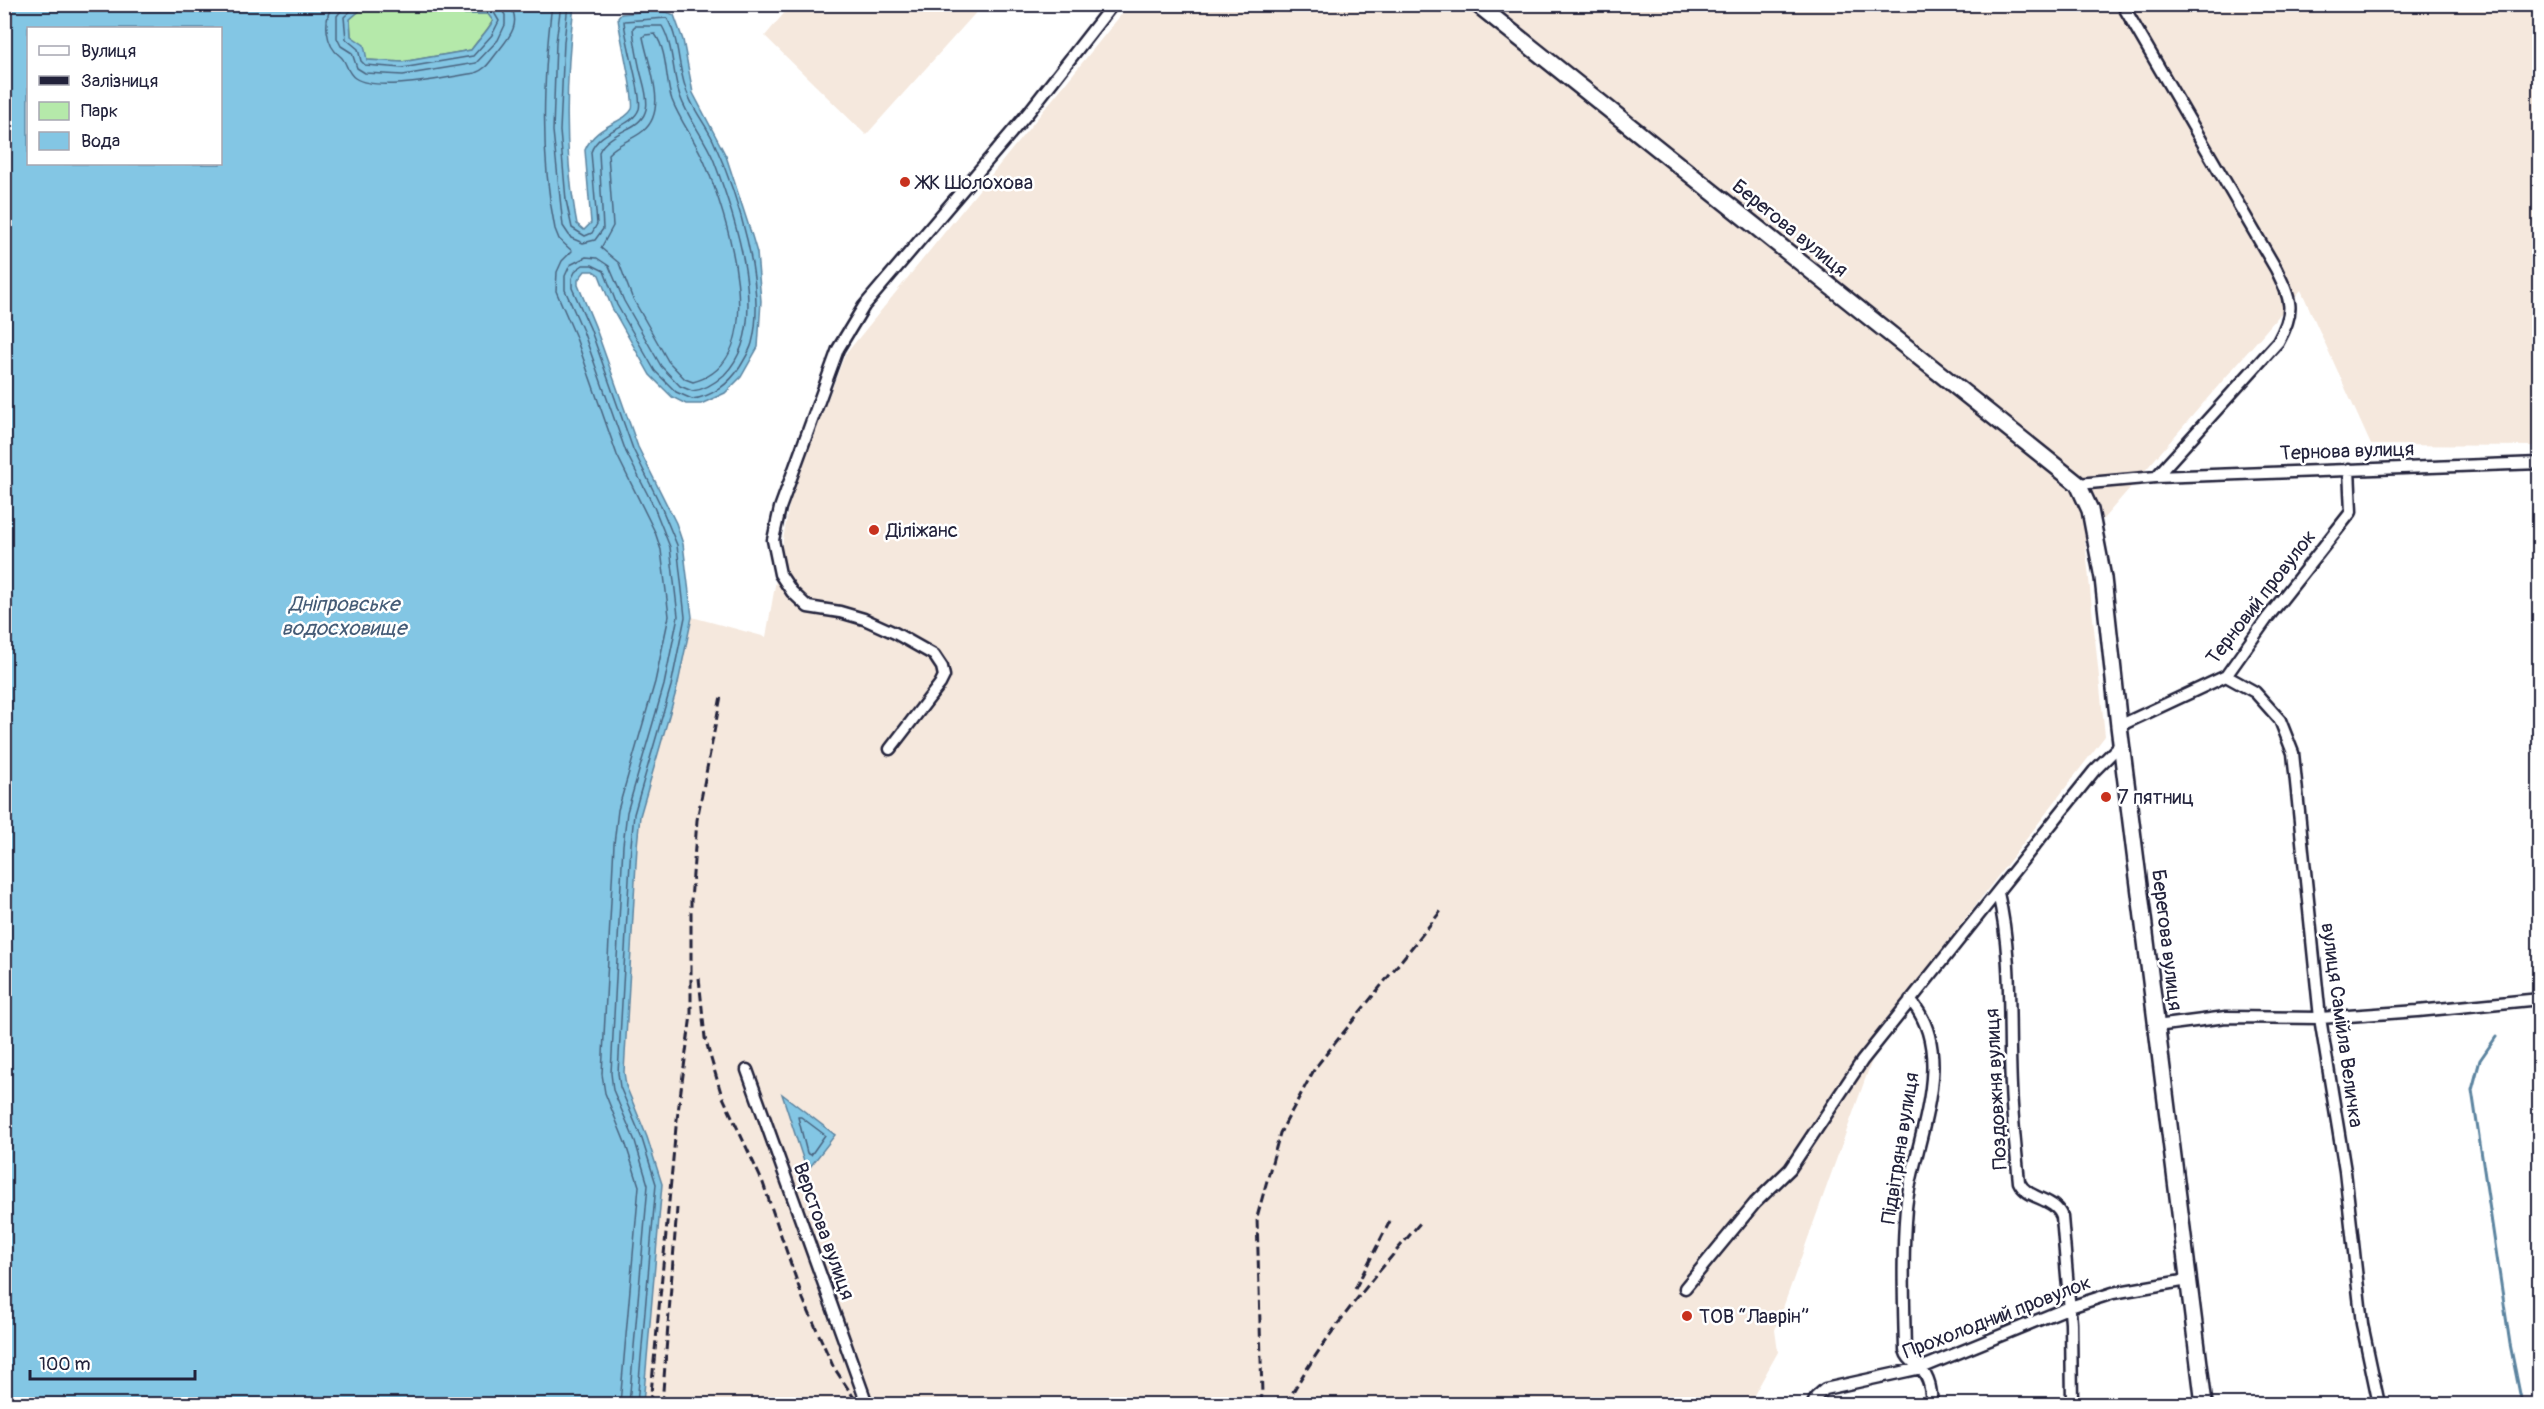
<svg xmlns="http://www.w3.org/2000/svg" width="2544" height="1409" font-family="Pangolin,sans-serif">
<rect width="100%" height="100%" fill="#fff"/>
<filter id="ink" filterUnits="userSpaceOnUse"><feTurbulence type="fractalNoise" baseFrequency=".0167" numOctaves="2"/><feDisplacementMap in="SourceGraphic" scale="12" xChannelSelector="R" yChannelSelector="G"/><feConvolveMatrix kernelMatrix="1 2 1 2 8 2 1 2 1" color-interpolation-filters="sRGB"/></filter>
<g filter="url(#ink)">
<path fill="#f5e8dd" d="M 977,4 L 980,8 L 866,135 L 765,36 L 791,5 Z
M 1129,5 L 2539,5 L 2539,446 L 2371,445 L 2301,290 L 2085,540 L 2105,736 L 1885,1024 L 1775,1330 L 1778,1352 L 1749,1404 L 643,1404 L 662,1184 L 647,1137 L 626,1085 L 624,1072 L 637,846 L 640,816 L 677,688 L 692,617 L 766,637 L 791,494 L 845,355 Z"/>
<path fill="#b5e9aa" stroke="#6c8672" stroke-width="1.5" d="M 434,4 L 465,14 L 488,14 L 493,20 C 487,32 478,39 471,50 L 402,62 L 367,60 L 351,36 L 350,19 L 364,7 L 374,5 Z"/>
<path fill="#83c6e4" stroke="#5c84a0" stroke-width="1.5" fill-rule="evenodd" d="M 5,4 L 374,5 L 364,7 L 350,19 L 351,36 L 364,45 L 367,60 L 402,62 L 471,50 C 478,40 487,32 493,21 L 488,14 L 465,14 L 434,5 L 574,5 C 566,74 563,144 575,213 L 577,224 L 584,230 L 591,223 L 585,150 C 596,124 625,123 632,109 C 636,102 619,33 618,18 L 621,14 C 636,13 660,7 674,15 L 683,40 L 693,93 L 726,156 L 752,236 L 757,253 L 761,301 L 758,347 L 741,377 L 725,393 L 701,404 L 686,404 L 672,397 L 650,375 L 612,308 L 599,275 L 593,271 L 585,271 L 578,280 L 578,285 L 595,326 L 638,447 L 676,523 L 683,544 L 692,617 L 677,688 L 640,816 L 637,846 L 624,1072 L 626,1086 L 647,1137 L 662,1184 L 643,1404 L 5,1404 ZM 28,28 L 220,28 L 220,164 L 28,164 Z
M 782,1094 L 835,1135 L 807,1171 Z"/>
<g fill="none" stroke-linecap="round" stroke-linejoin="round">
<path stroke="#49647f" stroke-width="1.5" d="M 333,4 C 323,19 325,45 340,56 C 347,61 346,72 355,78 C 377,93 448,77 475,73 C 486,69 489,63 496,54 C 508,39 523,24 509,4
M 346,4 L 337,16 L 337,38 L 341,46 L 352,53 L 357,68 L 365,73 L 403,75 L 476,63 L 498,40 L 505,25 L 505,15 L 498,4
M 358,4 L 344,17 L 346,39 L 358,49 L 361,61 L 365,65 L 402,68 L 473,56 L 492,35 L 499,21 L 492,9 L 466,8 L 454,4
M 552,4 C 543,79 540,155 555,229 L 559,239 L 572,251 L 562,261 L 557,272 L 556,291 L 575,335 L 617,455 L 655,532 L 661,550 L 669,616 L 655,682 L 618,810 L 614,844 L 602,1074 L 605,1093 L 626,1145 L 639,1186 L 620,1404
M 561,4 L 556,42 L 553,131 L 563,226 L 571,238 L 583,243 L 595,240 L 603,229 L 599,152 C 604,140 620,133 631,127 C 656,114 645,91 640,70 C 637,56 634,42 633,28 L 635,26 L 662,26 C 674,47 672,73 680,96 C 688,119 705,138 714,161 C 735,217 773,326 724,375 C 715,383 705,390 692,391 L 680,386 L 661,366 L 624,301 L 609,266 L 597,258 L 586,257 L 570,265 L 565,276 L 565,290 L 583,331 L 626,452 L 654,507 L 670,547 L 678,616 L 664,685 L 627,812 L 623,845 L 611,1073 L 613,1090 L 635,1141 L 648,1185 L 629,1404
M 568,4 L 564,42 L 560,131 L 566,200 L 572,228 L 585,236 L 592,233 L 597,224 L 591,152 C 599,129 632,128 639,109 C 643,97 625,41 624,21 L 667,18 C 681,42 677,72 689,97 C 695,112 706,125 713,140 C 737,193 767,286 752,343 C 750,351 744,360 740,367 C 729,384 712,397 692,399 L 676,392 L 655,371 L 617,305 L 604,271 L 592,265 L 583,265 L 576,270 L 572,278 L 572,288 L 590,328 L 633,449 L 660,504 L 677,545 L 685,617 L 671,686 L 634,814 L 631,845 L 618,1073 L 620,1087 L 642,1139 L 656,1184 L 637,1404
M 655,34 C 668,52 665,80 672,100 C 680,121 695,140 704,161 C 726,212 775,361 693,382 L 685,379 L 668,361 L 632,297 L 619,263 L 601,248 L 613,226 L 608,154 C 618,143 632,140 643,131 C 669,110 648,65 643,37 L 645,35 Z
M 798,1117 L 801,1117 L 825,1135 L 811,1155 L 807,1153 Z"/>
<path stroke="#5c84a0" stroke-width="3" d="M 2496,1037 L 2480,1060 L 2472,1090 L 2510,1344 L 2522,1404"/>
<defs>
<path id="street" d="M 2156,477 L 2540,463
M 2078,484 L 2156,477 L 2278,342 C 2296,310 2291,300 2276,269 L 2122,4
M 2226,676 L 2255,692 L 2280,720 L 2293,753 L 2320,1018 L 2345,1171 L 2362,1324 L 2379,1404
M 2119,726 L 2226,676 L 2268,617 L 2351,512 L 2349,469
M 890,749 L 940,684 L 944,676 L 942,667 L 934,655 L 895,633 L 864,619 L 840,612 L 808,607 L 792,592 L 780,574 L 773,540 L 780,508 L 838,349 L 864,306 L 1028,113 L 1113,4
M 1998,893 C 2013,956 2008,1021 2011,1086 C 2012,1118 2016,1150 2019,1182 C 2027,1200 2055,1197 2062,1217 L 2071,1323 L 2072,1404
M 1910,1000 C 1960,1055 1912,1146 1906,1208 C 1902,1255 1904,1303 1905,1350 C 1908,1360 1913,1361 1920,1368 C 1930,1378 1931,1391 1932,1404
M 2156,1026 L 2226,1017 L 2320,1018 L 2418,1011 L 2540,999
M 747,1070 L 867,1404
M 1685,1288 L 1755,1203 L 1790,1169 L 1862,1061 L 2094,771 L 2121,744
M 1813,1404 L 1816,1397 L 1825,1389 L 1921,1368 L 2070,1307 L 2113,1293 L 2188,1280"/>
<path id="secondary" d="M 1477,4 L 2078,484 L 2090,510 L 2103,578 L 2119,726 L 2204,1404"/>
</defs>
<use href="#street" stroke="#22223b" stroke-width="15"/>
<use href="#secondary" stroke="#22223b" stroke-width="20"/>
<use href="#street" stroke="#fff" stroke-width="10"/>
<use href="#secondary" stroke="#fff" stroke-width="15"/>
<path stroke="#22223b" stroke-width="3" stroke-dasharray="9 4.5" stroke-linecap="butt" d="M 699,978 L 705,1038 L 721,1093 L 763,1183 L 803,1299 L 833,1366 L 858,1404
M 1355,1289 L 1390,1221
M 650,1404 L 676,1127 L 691,1015 L 691,901 L 697,820 L 721,696
M 662,1404 L 677,1208
M 1260,1404 L 1262,1395 L 1257,1217 L 1280,1133 L 1315,1068 L 1441,911
M 1286,1404 C 1323,1337 1371,1280 1421,1222"/>
</g>
</g>
<g fill="#c8321e" stroke="#fff" stroke-width="2">
<circle cx="905" cy="182" r="6"/>
<circle cx="874" cy="530" r="6"/>
<circle cx="2106" cy="797" r="6"/>
<circle cx="1687" cy="1316" r="6"/>
</g>
<g text-anchor="middle" dominant-baseline="central" stroke-width="5" stroke-linejoin="round" paint-order="stroke">
<g font-size="20" fill="#22223b" stroke="#fff" text-anchor="start">
<text x="917" y="182">ЖК Шолохова</text>
<text x="886" y="530">Діліжанс</text>
<text x="2118" y="797">7 пятниц</text>
<text x="1699" y="1316">ТОВ “Лаврін”</text>
</g>
<g font-size="20" fill="#22223b" stroke="#fff">
<text transform="translate(1790 228) rotate(39)">Берегова вулиця</text>
<text transform="translate(2347 451) rotate(-2)">Тернова вулиця</text>
<text transform="translate(2261 597) rotate(-52)">Терновий провулок</text>
<text transform="translate(2167 940) rotate(83)">Берегова вулиця</text>
<text transform="translate(2342 1025) rotate(82)">вулиця Самійла Величка</text>
<text transform="translate(1996 1089) rotate(-93)">Поздовжня вулиця</text>
<text transform="translate(1900 1148) rotate(-81)">Підвітряна вулиця</text>
<text transform="translate(824 1231) rotate(70)">Верстова вулиця</text>
<text transform="translate(1997 1317) rotate(-21)">Прохолодний провулок</text>
</g>
<g font-size="21" font-style="italic" fill="#445b76" stroke="#fff">
<text x="344" y="604">Дніпровське<tspan x="344" dy="24">водосховище</tspan></text>
</g>
</g>
<rect width="2544" height="1409" fill="none" stroke="#fff" stroke-width="24"/>
<rect x="12" y="12" width="2520" height="1385" fill="none" stroke="#22223b" stroke-width="2" filter="url(#ink)"/>
<rect x="27" y="27" width="195" height="138" fill="#ffffff" stroke="#a7a7b1" stroke-width="1.5"/>
<rect x="39" y="46" width="30" height="9" fill="#ffffff" stroke="#a7a7b1" stroke-width="1.5"/>
<text x="81" y="57" font-size="18" fill="#22223b">Вулиця</text>
<rect x="39" y="76" width="30" height="9" fill="#22223b" stroke="#a7a7b1" stroke-width="1.5"/>
<text x="81" y="87" font-size="18" fill="#22223b">Залізниця</text>
<rect x="39" y="102" width="30" height="18" fill="#b5e9aa" stroke="#a7a7b1" stroke-width="1.5"/>
<text x="81" y="117" font-size="18" fill="#22223b">Парк</text>
<rect x="39" y="132" width="30" height="18" fill="#83c6e4" stroke="#a7a7b1" stroke-width="1.5"/>
<text x="81" y="147" font-size="18" fill="#22223b">Вода</text>
<path d="M30 1370v9h165v-9" fill="none" stroke="#22223b" stroke-width="3"/>
<text x="39" y="1370" font-size="18" fill="#22223b" stroke="#ffffff" stroke-width="4.5" paint-order="stroke">100 m</text>
</svg>
